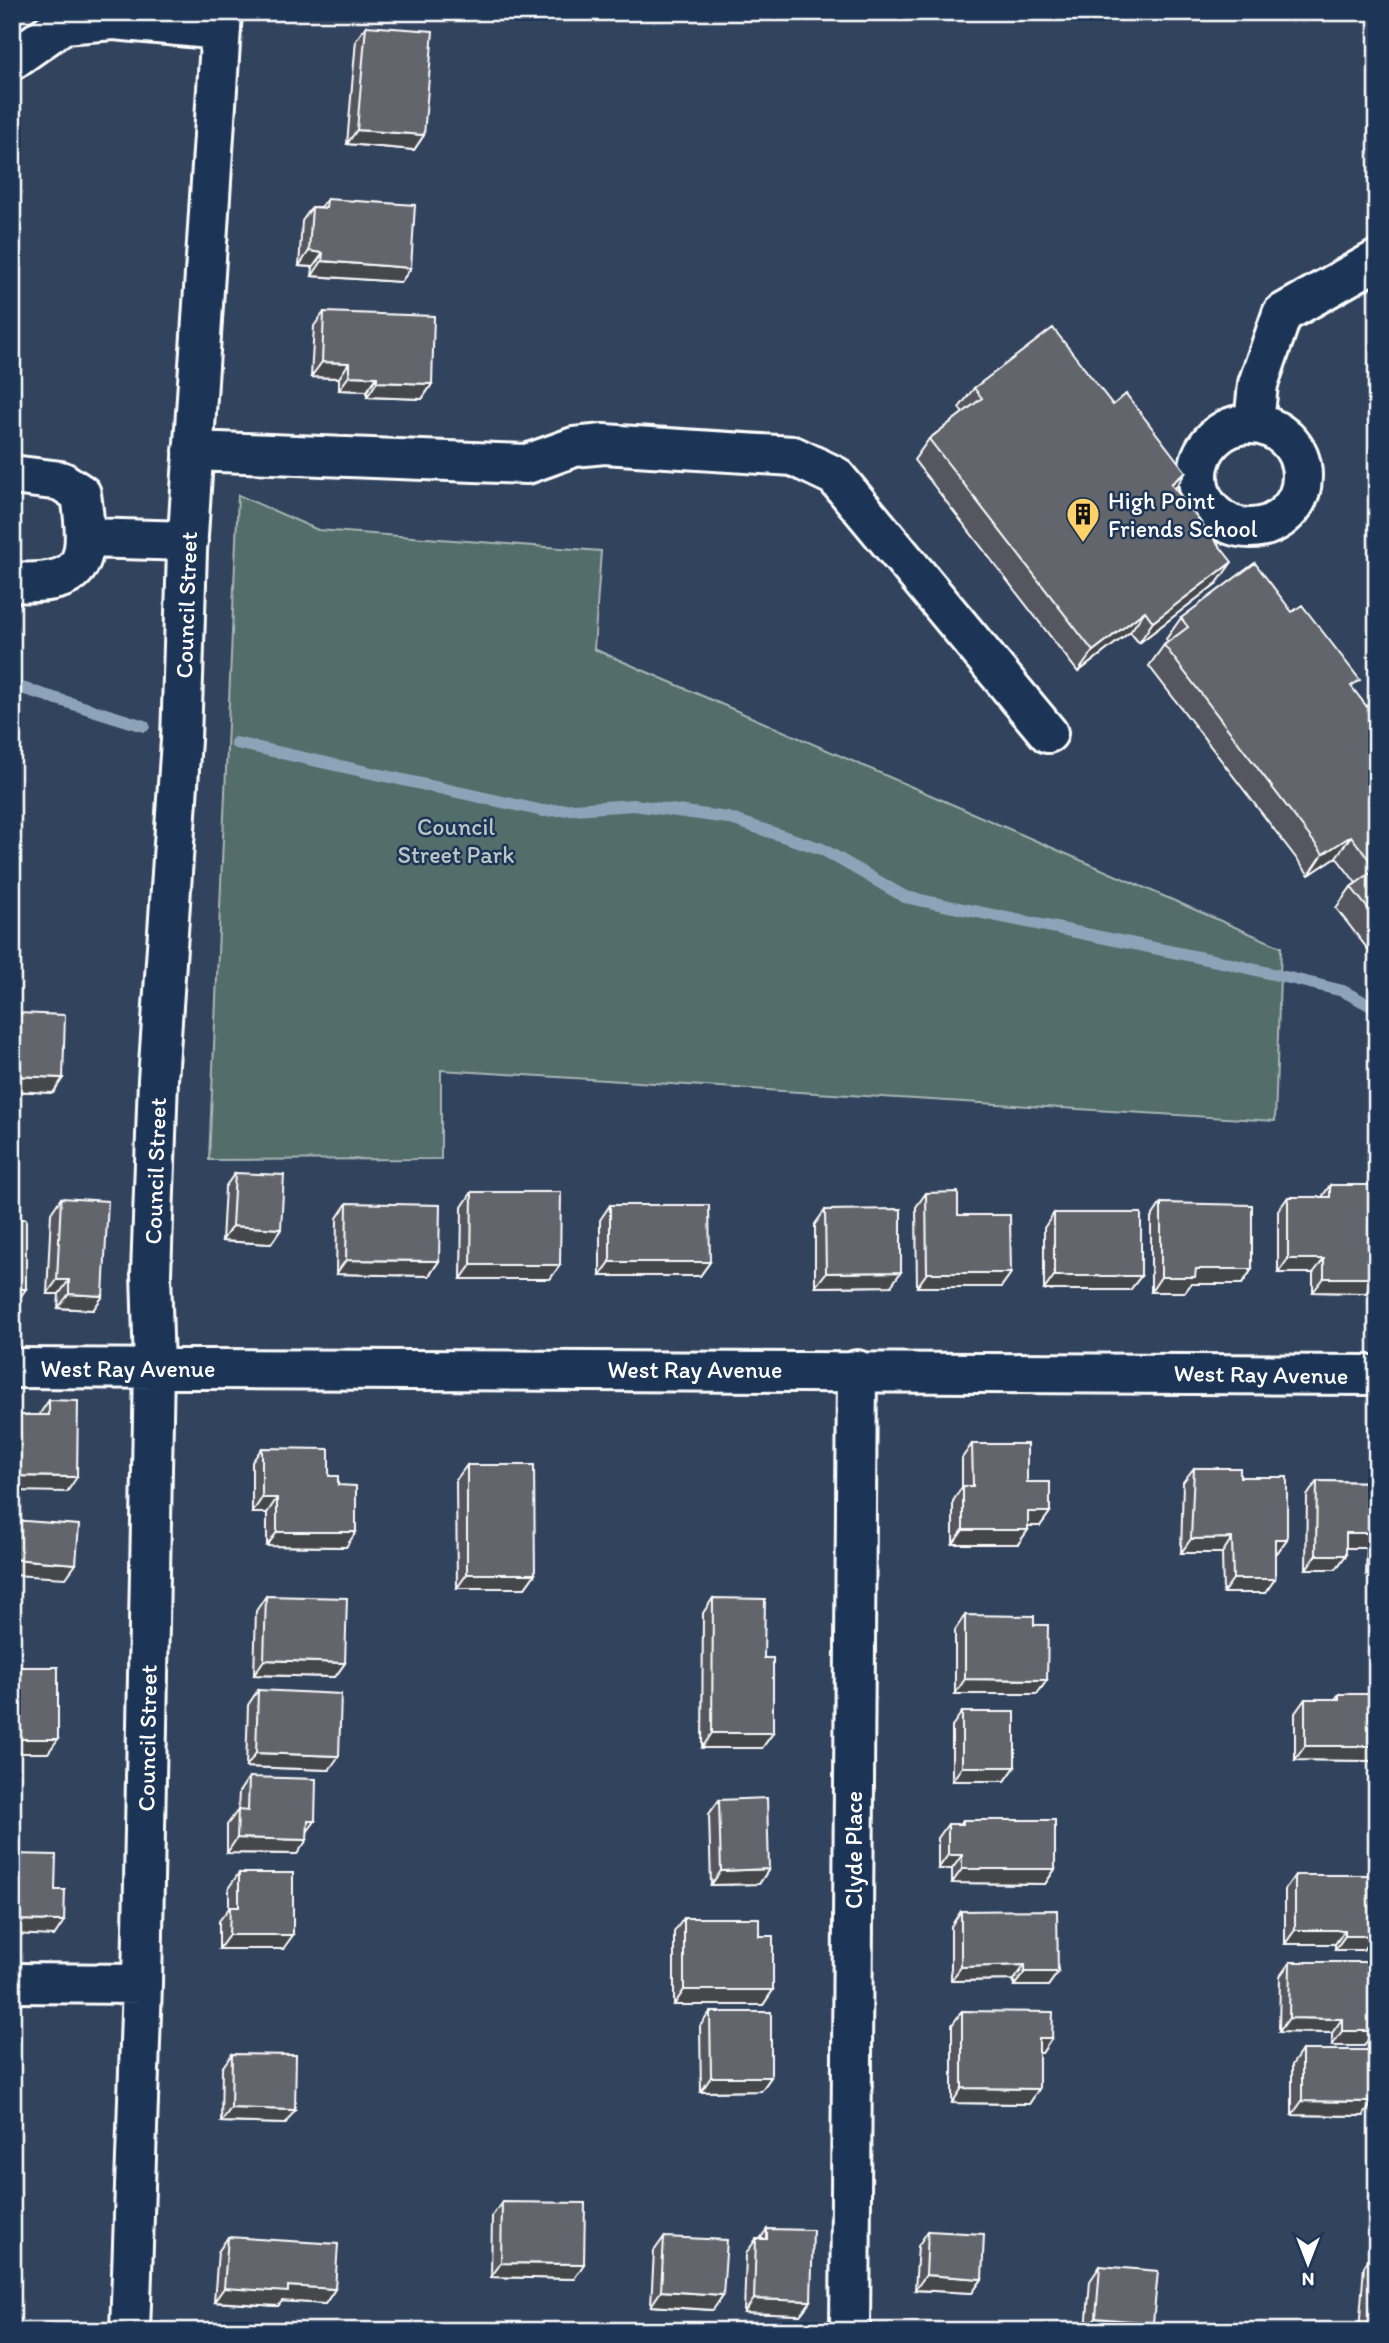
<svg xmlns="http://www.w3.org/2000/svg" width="1389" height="2343" font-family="Itim,sans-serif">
<rect width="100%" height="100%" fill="#32435e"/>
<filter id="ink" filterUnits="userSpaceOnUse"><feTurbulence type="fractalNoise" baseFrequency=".0143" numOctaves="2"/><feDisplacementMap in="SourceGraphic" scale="14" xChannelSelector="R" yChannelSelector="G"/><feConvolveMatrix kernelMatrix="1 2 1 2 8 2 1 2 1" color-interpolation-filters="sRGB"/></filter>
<g filter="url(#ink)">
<path fill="#536d6b" stroke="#a9b6b5" stroke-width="2" d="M 238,495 L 318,530 L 601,551 L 594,649 L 1281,947 L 1275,1121 L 441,1070 L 441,1159 L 209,1160 Z"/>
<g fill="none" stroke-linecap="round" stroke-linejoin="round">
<path stroke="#8da4b8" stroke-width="12" d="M 12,685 L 144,726
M 236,743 L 543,811 L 634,805 L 728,818 L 822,849 L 905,897 L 1227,963 L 1343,991 L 1377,1009"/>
<defs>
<path id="minor" d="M 12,60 L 63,24 L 114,20 L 221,30
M 1254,424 L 1258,384 L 1282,314 L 1377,260
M1198 476a52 52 0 1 1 104 0a52 52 0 1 1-104 0Z
M 193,451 L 527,464 L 574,447 L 604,444 L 793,456 L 835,476 L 1048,733
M 12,475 L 61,481 L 81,494 C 90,560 89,586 12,582
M 87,538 L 188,541
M 12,1368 L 1377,1375
M 12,1983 L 142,1984
M 130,2331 L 142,1984 L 154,1367 L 151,1274 L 158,1080 L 181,740 L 187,551 L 222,12
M 850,2331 L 857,1370"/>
</defs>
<use href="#minor" stroke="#fff" stroke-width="44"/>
<use href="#minor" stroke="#1d3557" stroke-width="38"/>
</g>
<path fill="#55575e" stroke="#fff" stroke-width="2" d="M 366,26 L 424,135 L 414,150 L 347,144 L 356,40 Z
M 327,199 L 411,268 L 401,282 L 312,276 L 313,267 L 299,266 L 302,221 L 312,207 L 321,207 Z
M 324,312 L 432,384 L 422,399 L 367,397 L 367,391 L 339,390 L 339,378 L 311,377 L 314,326 Z
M 974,388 L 1175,488 L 1217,583 L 1139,643 L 1130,632 L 1078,672 L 914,460 L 929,439 L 963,413 L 959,408 Z
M 1292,612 L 1377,720 L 1377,961 L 1336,908 L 1351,887 L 1356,883 L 1336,857 L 1309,875 L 1149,666 L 1164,645 L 1168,642 L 1166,639 L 1181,618 Z
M 18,1013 L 53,1093 L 12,1091 L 12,1021 Z
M 235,1173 L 281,1229 L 271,1244 L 222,1241 L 225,1187 Z
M 1330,1185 L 1366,1293 L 1313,1292 L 1313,1273 L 1278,1273 L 1278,1211 L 1288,1197 L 1322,1197 Z
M 472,1192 L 560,1265 L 550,1279 L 461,1279 L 462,1207 Z
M 926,1193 L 1011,1273 L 1001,1287 L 917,1287 L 916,1207 Z
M 61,1198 L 103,1296 L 93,1310 L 58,1308 L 59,1294 L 47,1294 L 51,1213 Z
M 347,1203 L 439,1261 L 429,1276 L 336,1274 L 337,1218 Z
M 1161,1203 L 1252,1269 L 1242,1284 L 1191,1284 L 1185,1292 L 1151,1292 L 1151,1218 Z
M 610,1205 L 710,1262 L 700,1276 L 600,1276 L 600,1220 Z
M 825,1210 L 891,1286 L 815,1287 L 815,1224 Z
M 1054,1213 L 1141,1276 L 1130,1290 L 1044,1290 L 1044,1228 Z
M 49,1400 L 67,1492 L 39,1415 Z
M 972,1444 L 1027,1482 L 1050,1512 L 1040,1526 L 1028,1526 L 1028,1530 L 1018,1544 L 953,1544 L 953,1501 L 962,1487 L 962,1458 Z
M 262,1448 L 329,1476 L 338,1485 L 346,1547 L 267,1546 L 267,1513 L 252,1513 L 252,1462 Z
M 467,1465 L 535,1574 L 525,1588 L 457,1588 L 456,1480 Z
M 1194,1468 L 1287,1539 L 1277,1553 L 1275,1553 L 1275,1579 L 1265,1593 L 1223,1593 L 1222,1553 L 1181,1553 L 1183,1482 Z
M 1317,1481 L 1377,1482 L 1377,1575 L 1366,1575 L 1367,1548 L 1346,1548 L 1346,1555 L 1336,1569 L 1306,1569 L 1307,1496 Z
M 266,1596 L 345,1663 L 335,1677 L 254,1675 L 256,1611 Z
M 713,1598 L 764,1658 L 773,1733 L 762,1748 L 702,1748 L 703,1613 Z
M 965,1615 L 1034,1625 L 1047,1680 L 1037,1694 L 955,1694 L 955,1630 Z
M 258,1690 L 329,1770 L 246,1767 L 248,1705 Z
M 1339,1694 L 1371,1761 L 1295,1760 L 1295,1713 L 1305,1699 L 1335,1699 Z
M 962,1712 L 1015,1767 L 1005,1781 L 952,1781 L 952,1726 Z
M 249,1777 L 315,1821 L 307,1831 L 297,1854 L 227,1853 L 227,1825 L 238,1810 L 239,1792 Z
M 719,1800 L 769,1869 L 759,1884 L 711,1885 L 709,1814 Z
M 963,1820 L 1055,1869 L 1045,1884 L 952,1883 L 952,1869 L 938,1869 L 938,1838 L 948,1824 L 960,1824 Z
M 239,1873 L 283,1949 L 219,1949 L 219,1921 L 229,1908 L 229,1887 Z
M 1295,1875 L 1377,1909 L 1373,1915 L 1373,1936 L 1363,1950 L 1335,1950 L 1335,1944 L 1285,1944 L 1285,1889 Z
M 961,1911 L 1058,1972 L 1048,1986 L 1014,1986 L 1014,1980 L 951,1981 L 951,1926 Z
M 684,1918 L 759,1936 L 773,1990 L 763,2005 L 674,2005 L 674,1932 Z
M 1290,1962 L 1374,2031 L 1364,2046 L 1332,2046 L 1332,2033 L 1279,2032 L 1280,1976 Z
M 962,2011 L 1052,2038 L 1042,2053 L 1039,2053 L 1039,2089 L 1029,2104 L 952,2103 L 952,2025 Z
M 710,2012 L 771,2077 L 761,2091 L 701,2092 L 700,2026 Z
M 1302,2050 L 1363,2116 L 1292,2115 L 1292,2065 Z
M 232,2054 L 285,2124 L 221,2122 L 222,2068 Z
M 502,2202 L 574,2279 L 491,2277 L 492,2216 Z
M 767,2229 L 811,2301 L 800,2315 L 744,2313 L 746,2254 L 756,2239 L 760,2239 Z
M 928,2231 L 982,2279 L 972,2293 L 915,2290 L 918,2246 Z
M 228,2237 L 335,2289 L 325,2304 L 282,2301 L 278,2306 L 214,2302 L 218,2252 Z
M 664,2237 L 713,2310 L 651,2306 L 654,2251 Z
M 1374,2252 L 1377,2331 L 1359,2331 L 1364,2266 Z
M 1100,2266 L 1153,2323 L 1148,2331 L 1086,2331 L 1090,2281 Z"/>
<path fill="#45474c" stroke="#fff" stroke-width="2" d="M 357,130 L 424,135 L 414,150 L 347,144 Z
M 309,251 L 323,253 L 313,267 L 299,266 Z
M 322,261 L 411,268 L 401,282 L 312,276 Z
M 322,362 L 349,363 L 339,378 L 311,377 Z
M 349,376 L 377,377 L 367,391 L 339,390 Z
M 377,382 L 432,384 L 422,399 L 367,397 Z
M 1186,472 L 1172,493 L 1171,484 Z
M 1232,562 L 1217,583 L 1139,643 L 1153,622 Z
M 1145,611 L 1130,632 L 1078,672 L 1093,651 Z
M 1351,836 L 1336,857 L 1309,875 L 1323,854 Z
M 15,1076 L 63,1078 L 53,1093 L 12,1091 L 12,1080 Z
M 232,1226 L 281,1229 L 271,1244 L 222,1241 Z
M 1288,1259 L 1324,1259 L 1313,1273 L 1278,1273 Z
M 346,1260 L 439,1261 L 429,1276 L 336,1274 Z
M 610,1262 L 710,1262 L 700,1276 L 600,1276 Z
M 471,1265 L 560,1265 L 550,1279 L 461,1279 Z
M 1196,1269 L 1252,1269 L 1242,1284 L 1191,1284 L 1185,1292 L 1151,1292 L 1161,1277 Z
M 901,1272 L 891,1286 L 815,1287 L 826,1273 Z
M 927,1273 L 1011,1273 L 1001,1287 L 917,1287 Z
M 1054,1276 L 1141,1276 L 1130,1290 L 1044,1290 Z
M 1324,1278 L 1376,1278 L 1366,1293 L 1313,1292 Z
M 57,1280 L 69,1280 L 59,1294 L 47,1294 Z
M 12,1289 L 26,1289 L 16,1303 L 12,1303 Z
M 69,1294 L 103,1296 L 93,1310 L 58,1308 Z
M 12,1476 L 77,1477 L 67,1492 L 12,1491 Z
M 262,1498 L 277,1498 L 267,1513 L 252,1513 Z
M 1028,1512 L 1050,1512 L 1040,1526 L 1018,1526 Z
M 963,1530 L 1028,1530 L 1018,1544 L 953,1544 Z
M 277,1532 L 356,1532 L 346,1547 L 267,1546 Z
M 1346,1533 L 1377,1533 L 1367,1548 L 1336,1548 Z
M 1232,1538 L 1222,1553 L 1181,1553 L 1191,1539 Z
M 1275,1539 L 1287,1539 L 1277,1553 L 1265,1553 Z
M 1316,1555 L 1346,1555 L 1336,1569 L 1306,1569 Z
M 12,1559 L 76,1564 L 66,1578 L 12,1575 Z
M 1377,1561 L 1377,1575 L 1366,1575 Z
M 467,1574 L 535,1574 L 525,1588 L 457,1588 Z
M 1233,1579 L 1275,1579 L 1265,1593 L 1223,1593 Z
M 264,1660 L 345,1663 L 335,1677 L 254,1675 Z
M 965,1679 L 1047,1680 L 1037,1694 L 955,1694 Z
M 712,1733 L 773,1733 L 762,1748 L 702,1748 Z
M 12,1739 L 58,1739 L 48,1753 L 12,1753 Z
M 1305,1746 L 1377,1746 L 1377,1752 L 1371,1761 L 1295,1760 Z
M 256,1753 L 339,1756 L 329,1770 L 246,1767 Z
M 962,1767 L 1015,1767 L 1005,1781 L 952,1781 Z
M 308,1821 L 315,1821 L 305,1835 Z
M 237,1838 L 307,1840 L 297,1854 L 227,1853 Z
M 948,1855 L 962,1855 L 952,1869 L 938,1869 Z
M 769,1869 L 759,1884 L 711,1885 L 721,1871 Z
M 962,1869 L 1055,1869 L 1045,1884 L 952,1883 Z
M 1373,1904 L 1377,1904 L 1377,1909 L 1371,1918 Z
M 12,1920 L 64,1921 L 54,1936 L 12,1934 Z
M 1295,1930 L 1345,1930 L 1335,1944 L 1285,1944 Z
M 229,1935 L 293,1935 L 283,1949 L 219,1949 Z
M 1345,1936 L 1373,1936 L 1363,1950 L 1335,1950 Z
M 1025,1965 L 1014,1980 L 951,1981 L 961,1967 Z
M 1025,1972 L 1058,1972 L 1048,1986 L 1014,1986 Z
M 684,1990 L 773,1990 L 763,2005 L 674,2005 Z
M 1289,2018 L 1342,2019 L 1332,2033 L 1279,2032 Z
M 1342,2031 L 1374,2031 L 1364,2046 L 1332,2046 Z
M 1039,2038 L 1052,2038 L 1042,2053 L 1029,2053 Z
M 711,2077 L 771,2077 L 761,2091 L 701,2092 Z
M 962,2088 L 1039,2089 L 1029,2104 L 952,2103 Z
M 1302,2101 L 1373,2102 L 1363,2116 L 1292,2115 Z
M 231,2108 L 295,2110 L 285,2124 L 221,2122 Z
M 501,2263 L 584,2264 L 574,2279 L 491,2277 Z
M 926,2275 L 982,2279 L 972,2293 L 915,2290 Z
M 288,2286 L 335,2289 L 325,2304 L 282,2301 L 278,2306 L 214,2302 L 224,2288 Z
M 661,2291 L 723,2295 L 713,2310 L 651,2306 Z
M 754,2299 L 811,2301 L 800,2315 L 744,2313 Z
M 1096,2318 L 1153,2323 L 1148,2331 L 1086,2331 Z
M 1369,2321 L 1377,2321 L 1377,2331 L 1362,2331 Z"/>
<path fill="#63656d" stroke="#fff" stroke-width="2" d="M 366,26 L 433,31 L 424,135 L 357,130 Z
M 327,199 L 415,205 L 411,268 L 322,261 L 323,253 L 309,251 L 312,207 L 326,208 Z
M 324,312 L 434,316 L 432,384 L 377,382 L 377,377 L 349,376 L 349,363 L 322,362 Z
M 1053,328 L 1113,405 L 1126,394 L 1186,472 L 1171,484 L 1232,562 L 1153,622 L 1145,611 L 1093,651 L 929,439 L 982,398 L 974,388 Z
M 1255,563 L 1292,612 L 1302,605 L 1360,680 L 1351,686 L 1377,720 L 1377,920 L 1351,887 L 1376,869 L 1351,836 L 1323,854 L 1164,645 L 1188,627 L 1181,618 Z
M 18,1013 L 65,1015 L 63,1078 L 15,1076 Z
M 235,1173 L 284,1175 L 281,1229 L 232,1226 Z
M 1330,1185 L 1376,1185 L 1376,1278 L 1324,1278 L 1324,1259 L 1288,1259 L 1288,1197 L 1330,1197 Z
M 472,1192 L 561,1192 L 560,1265 L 471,1265 Z
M 958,1192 L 958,1215 L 1010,1215 L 1011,1273 L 927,1273 L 926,1193 Z
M 61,1198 L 108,1201 L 103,1296 L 69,1294 L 69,1280 L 57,1280 Z
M 347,1203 L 440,1205 L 439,1261 L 346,1260 Z
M 1161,1203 L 1252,1205 L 1252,1269 L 1196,1269 L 1195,1277 L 1161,1277 Z
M 610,1205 L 709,1205 L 710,1262 L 610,1262 Z
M 901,1209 L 901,1272 L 826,1273 L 825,1210 Z
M 1054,1213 L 1141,1213 L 1141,1276 L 1054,1276 Z
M 12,1219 L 26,1219 L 26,1289 L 12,1289 Z
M 49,1400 L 78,1401 L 77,1477 L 12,1476 L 12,1415 L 49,1415 Z
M 972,1444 L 1027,1444 L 1027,1482 L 1050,1482 L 1050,1512 L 1028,1512 L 1028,1530 L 963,1530 L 963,1486 L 973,1486 Z
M 262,1448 L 329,1449 L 329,1476 L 338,1476 L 338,1485 L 356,1486 L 356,1532 L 277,1532 L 277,1498 L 262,1498 Z
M 467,1465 L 534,1465 L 535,1574 L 467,1574 Z
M 1194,1468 L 1240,1468 L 1240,1477 L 1287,1477 L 1287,1539 L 1275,1539 L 1275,1579 L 1233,1579 L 1232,1538 L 1191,1539 Z
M 1317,1481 L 1377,1482 L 1377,1533 L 1346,1533 L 1346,1555 L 1316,1555 Z
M 12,1520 L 79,1525 L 76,1564 L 12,1559 Z
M 266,1596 L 347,1598 L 345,1663 L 264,1660 Z
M 713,1598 L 765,1599 L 764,1658 L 773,1658 L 773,1733 L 712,1733 Z
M 965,1615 L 1034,1616 L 1034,1625 L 1048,1625 L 1047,1680 L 965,1679 Z
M 12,1667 L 58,1667 L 58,1739 L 12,1739 Z
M 258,1690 L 341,1694 L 339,1756 L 256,1753 Z
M 1339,1694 L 1377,1694 L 1377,1746 L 1305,1746 L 1305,1699 L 1339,1699 Z
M 962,1712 L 1015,1712 L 1015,1767 L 962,1767 Z
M 249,1777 L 316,1779 L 315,1821 L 308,1821 L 307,1840 L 237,1838 L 238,1810 L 248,1811 Z
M 767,1798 L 769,1869 L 721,1871 L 719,1800 Z
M 963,1820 L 1055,1820 L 1055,1869 L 962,1869 L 962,1855 L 948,1855 L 948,1824 L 963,1824 Z
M 12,1854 L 56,1855 L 55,1890 L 65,1890 L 64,1921 L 12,1920 Z
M 239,1873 L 293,1873 L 293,1935 L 229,1935 L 230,1907 L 239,1907 Z
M 1295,1875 L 1377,1875 L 1377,1904 L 1373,1904 L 1373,1936 L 1345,1936 L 1345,1930 L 1295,1930 Z
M 1057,1910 L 1058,1972 L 1025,1972 L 1025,1965 L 961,1967 L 961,1911 Z
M 684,1918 L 759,1918 L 759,1936 L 773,1936 L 773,1990 L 684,1990 Z
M 1290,1962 L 1374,1962 L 1374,2031 L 1342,2031 L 1342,2019 L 1289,2018 Z
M 962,2011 L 1053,2012 L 1052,2038 L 1039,2038 L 1039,2089 L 962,2088 Z
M 710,2012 L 771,2012 L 771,2077 L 711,2077 Z
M 1302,2050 L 1373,2050 L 1373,2102 L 1302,2101 Z
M 232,2054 L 296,2055 L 295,2110 L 231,2108 Z
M 502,2202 L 585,2203 L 584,2264 L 501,2263 Z
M 767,2229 L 813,2230 L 811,2301 L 754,2299 L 756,2239 L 767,2239 Z
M 928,2231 L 984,2234 L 982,2279 L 926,2275 Z
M 228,2237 L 338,2244 L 335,2289 L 288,2286 L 288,2292 L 224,2288 Z
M 664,2237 L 727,2240 L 723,2295 L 661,2291 Z
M 1374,2252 L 1377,2252 L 1377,2321 L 1369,2321 Z
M 1100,2266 L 1158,2271 L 1153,2323 L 1096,2318 Z"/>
</g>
<defs>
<symbol id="building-pin" viewBox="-11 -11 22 30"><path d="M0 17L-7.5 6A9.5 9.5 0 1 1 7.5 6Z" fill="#ffd166" stroke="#1d3557"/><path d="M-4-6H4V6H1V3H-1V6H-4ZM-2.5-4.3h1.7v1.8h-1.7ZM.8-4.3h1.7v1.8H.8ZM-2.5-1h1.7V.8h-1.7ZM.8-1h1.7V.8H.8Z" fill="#111"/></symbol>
</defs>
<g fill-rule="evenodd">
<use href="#building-pin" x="1064" y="495" width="38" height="52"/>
</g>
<g text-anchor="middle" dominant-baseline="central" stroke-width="5" stroke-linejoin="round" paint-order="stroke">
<g font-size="24" fill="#fff" stroke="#1d3557" text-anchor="start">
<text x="1108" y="500">High Point<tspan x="1108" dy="28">Friends School</tspan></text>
</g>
<g font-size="24" fill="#fff" stroke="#1d3557">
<text transform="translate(186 605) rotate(-88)">Council Street</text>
<text transform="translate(155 1171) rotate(-88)">Council Street</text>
<text x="128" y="1368">West Ray Avenue</text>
<text x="695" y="1369">West Ray Avenue</text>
<text transform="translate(1261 1374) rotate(1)">West Ray Avenue</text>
<text transform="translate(147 1738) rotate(-89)">Council Street</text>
<text transform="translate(853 1850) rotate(-90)">Clyde Place</text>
</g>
<g font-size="24" fill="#bac5c4" stroke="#1d3557">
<text x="456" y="826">Council<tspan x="456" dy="28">Street Park</tspan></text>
</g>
</g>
<rect width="1389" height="2343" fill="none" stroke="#1d3557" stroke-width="42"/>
<rect x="21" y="21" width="1347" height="2301" fill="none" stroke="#fff" stroke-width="2.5" filter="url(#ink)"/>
<g transform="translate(1308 2263) rotate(180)" stroke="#1d3557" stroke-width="5" paint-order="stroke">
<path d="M0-5L12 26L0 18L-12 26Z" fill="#ffffff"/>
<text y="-10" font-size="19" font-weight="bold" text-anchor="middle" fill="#ffffff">N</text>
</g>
</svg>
